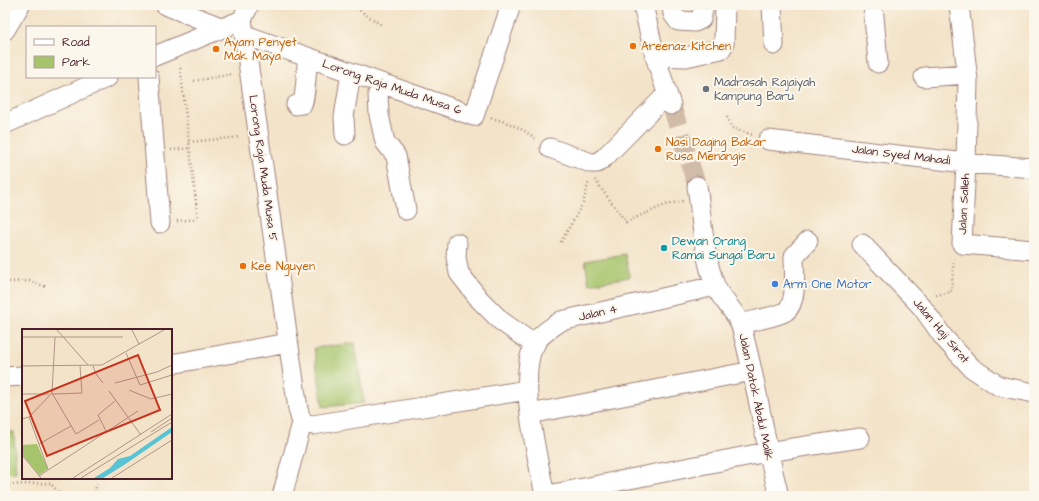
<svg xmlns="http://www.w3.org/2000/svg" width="1039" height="501" font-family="'Architects Daughter',sans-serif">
<rect width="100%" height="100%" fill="#fbf7ec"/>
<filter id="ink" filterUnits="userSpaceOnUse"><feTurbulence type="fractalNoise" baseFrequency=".025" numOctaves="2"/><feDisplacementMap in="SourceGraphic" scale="8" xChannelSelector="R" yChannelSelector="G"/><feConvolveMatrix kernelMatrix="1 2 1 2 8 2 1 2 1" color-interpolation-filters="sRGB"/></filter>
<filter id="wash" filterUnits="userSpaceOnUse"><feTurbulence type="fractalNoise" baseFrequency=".012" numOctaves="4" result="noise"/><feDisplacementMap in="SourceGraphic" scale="16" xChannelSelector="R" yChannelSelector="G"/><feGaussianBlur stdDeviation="0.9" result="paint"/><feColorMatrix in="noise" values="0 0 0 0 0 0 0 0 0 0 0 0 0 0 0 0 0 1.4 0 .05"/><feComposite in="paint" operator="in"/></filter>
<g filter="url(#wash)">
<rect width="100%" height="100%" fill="#f3e3c8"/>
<path fill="#a6c46b" stroke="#78724b" d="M 625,254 L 630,277 L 589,284 L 585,261 Z
M 355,343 L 364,403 L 323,407 L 314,348 Z
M 5,432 L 14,432 L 16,472 L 5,473 Z"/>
</g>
<g filter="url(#ink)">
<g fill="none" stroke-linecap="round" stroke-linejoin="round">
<path stroke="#d1bca9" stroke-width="19" stroke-dasharray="19 10" stroke-linecap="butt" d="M 672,107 L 697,186"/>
<defs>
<path id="minor" d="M 165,5 L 223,28
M 643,5 L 655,56 L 671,105
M 672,5 L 673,14 L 678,21 L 695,22 L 701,19 L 704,5
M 772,5 L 774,45
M 873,5 L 878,63
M 959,5 L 968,80 L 966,163 L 962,244 L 1034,250
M 242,20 L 298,409 L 302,423 L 313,425 L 527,390
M 5,30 L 20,5
M 245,35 L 474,116 L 511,5
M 155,56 L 242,20 L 249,5
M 655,56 L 686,57 L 721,49 L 724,44 L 725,5
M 149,77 L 160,223
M 924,77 L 967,74
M 381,83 L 378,93 L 379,115 L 385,142 L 396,156 L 406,210
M 296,105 L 302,104 C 306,97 306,69 308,57
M 5,124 L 108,77
M 345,135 L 344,117 L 351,73
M 768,140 L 966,163 L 1034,168
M 550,148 L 591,163 L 597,163 L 605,157 L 667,94
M 697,186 C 702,218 703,254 715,285 C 721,300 736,311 741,326 C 757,382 764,440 779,496
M 457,243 L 456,257 L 459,273 L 480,300 L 501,321 L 535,345
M 862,244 L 922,307 L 944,338 L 972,368 L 999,386 L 1034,393
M 740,324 C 750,321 780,316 786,311 C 798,302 794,270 794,256 L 808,241
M 171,364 L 288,343
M 5,377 L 23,376
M 530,414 L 752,371
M 282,496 L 302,423
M 543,496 L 767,452 L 860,438
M 545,496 C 538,458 517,378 534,345 C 540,334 551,328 561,321 L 715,286"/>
</defs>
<use href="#minor" stroke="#9e817a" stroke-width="21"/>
<path stroke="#9e817a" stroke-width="2.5" stroke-dasharray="1 3" stroke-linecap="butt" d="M 353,6 L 383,26
M 194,81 L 232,74
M 727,117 L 732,128 L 753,135
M 491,118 C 508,122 522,128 536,139
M 189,142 L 240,137
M 171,150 L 190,148
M 595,180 L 626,222 L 665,205 L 683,201
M 177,221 L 198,219 L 180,65
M 561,242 L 583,203 L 589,181
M 5,282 L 29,281 L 47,287
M 936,295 L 951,292 L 954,259
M 5,485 L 50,483 L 62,496
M 94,496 L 97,482"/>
<use href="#minor" stroke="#fff" stroke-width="19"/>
</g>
</g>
<g fill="#e8710a" stroke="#fbf7ec" stroke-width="1.5">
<circle cx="633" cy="46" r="4"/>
<circle cx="216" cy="49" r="4"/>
<circle cx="658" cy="149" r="4"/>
<circle cx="243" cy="266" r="4"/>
</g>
<circle fill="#6b7280" stroke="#fbf7ec" stroke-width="1.5" cx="706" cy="89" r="4"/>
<circle fill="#0f9aa8" stroke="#fbf7ec" stroke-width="1.5" cx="664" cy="248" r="4"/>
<circle fill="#3f7fe0" stroke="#fbf7ec" stroke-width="1.5" cx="775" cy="284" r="4"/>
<g text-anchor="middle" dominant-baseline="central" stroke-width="4" stroke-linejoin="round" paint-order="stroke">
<g font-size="12" fill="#c56008" stroke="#fbf7ec" text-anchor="start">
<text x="224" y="42">Ayam Penyet<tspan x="224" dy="14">Mak Maya</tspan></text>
<text x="641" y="46">Areenaz Kitchen</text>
<text x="666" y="142">Nasi Daging Bakar<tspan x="666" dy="14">Rusa Menangis</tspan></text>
<text x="251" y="266">Kee Nguyen</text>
</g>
<g font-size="12" fill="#5b616d" stroke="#fbf7ec" text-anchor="start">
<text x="714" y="82">Madrasah Rajaiyah<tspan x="714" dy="14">Kampung Baru</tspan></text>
</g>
<g font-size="12" fill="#4a1f2b" stroke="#fbf7ec">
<text transform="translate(392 87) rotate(19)">Lorong Raja Muda Musa 6</text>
<text transform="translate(901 155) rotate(7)">Jalan Syed Mahadi</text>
<text transform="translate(263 168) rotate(82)">Lorong Raja Muda Musa 5</text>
<text transform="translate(964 204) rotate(-87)">Jalan Salleh</text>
<text transform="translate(598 313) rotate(-13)">Jalan 4</text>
<text transform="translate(941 331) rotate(50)">Jalan Haji Sirat</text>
<text transform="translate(756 397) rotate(78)">Jalan Datok Abdul Malik</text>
</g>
<g font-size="12" fill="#0d838f" stroke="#fbf7ec" text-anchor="start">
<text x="672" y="241">Dewan Orang<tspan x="672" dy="14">Ramai Sungai Baru</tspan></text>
</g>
<g font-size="12" fill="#366cbe" stroke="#fbf7ec" text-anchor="start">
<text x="783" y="284">Arm One Motor</text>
</g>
</g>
<g transform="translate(22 329)">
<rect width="150" height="150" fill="#f3e3c8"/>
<path d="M 15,115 L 26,140 L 17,146 L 0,125 L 0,116 Z" fill="#a6c46b"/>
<path d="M 150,98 L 150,103 L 102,136 L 81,149 L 72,149 L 88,139 L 96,130 L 108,127 Z" fill="#58c3d4"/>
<path fill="none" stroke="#af9589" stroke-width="1" d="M 35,1 L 66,36M 110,1 L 117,15M 0,8 L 101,8M 104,24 L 118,56 L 150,46M 0,37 L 80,36 L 142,1M 71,37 L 74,45 L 81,54M 93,54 L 135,43 L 150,36M 107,61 L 129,70 L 150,65M 87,62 L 119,106M 30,64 L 54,105 L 77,91M 0,65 L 27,65M 31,65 L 60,64 L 58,37M 7,88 L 26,140M 0,90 L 7,88 L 30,64 L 33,8M 84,102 L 76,86 L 93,72M 129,103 L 150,89M 17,115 L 49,97M 0,126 L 19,149M 17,147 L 116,82M 51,149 L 150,85M 59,149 L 150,93M 90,149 L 150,111"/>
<path fill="#c8321e" fill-opacity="0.15" stroke="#c8321e" stroke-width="2" d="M 116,26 L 138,81 L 25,127 L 3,72 Z"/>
<rect width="150" height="150" fill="none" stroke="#4a1f2b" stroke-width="2"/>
</g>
<rect width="1039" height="501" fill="none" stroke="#fbf7ec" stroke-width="20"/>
<rect x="26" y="26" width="130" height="52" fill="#fbf7ec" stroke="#b4a19f"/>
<rect x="34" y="39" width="20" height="6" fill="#ffffff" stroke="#b4a19f"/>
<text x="62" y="46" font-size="12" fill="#4a1f2b">Road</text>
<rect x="34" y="56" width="20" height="12" fill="#a6c46b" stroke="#b4a19f"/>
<text x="62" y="66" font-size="12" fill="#4a1f2b">Park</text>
</svg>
